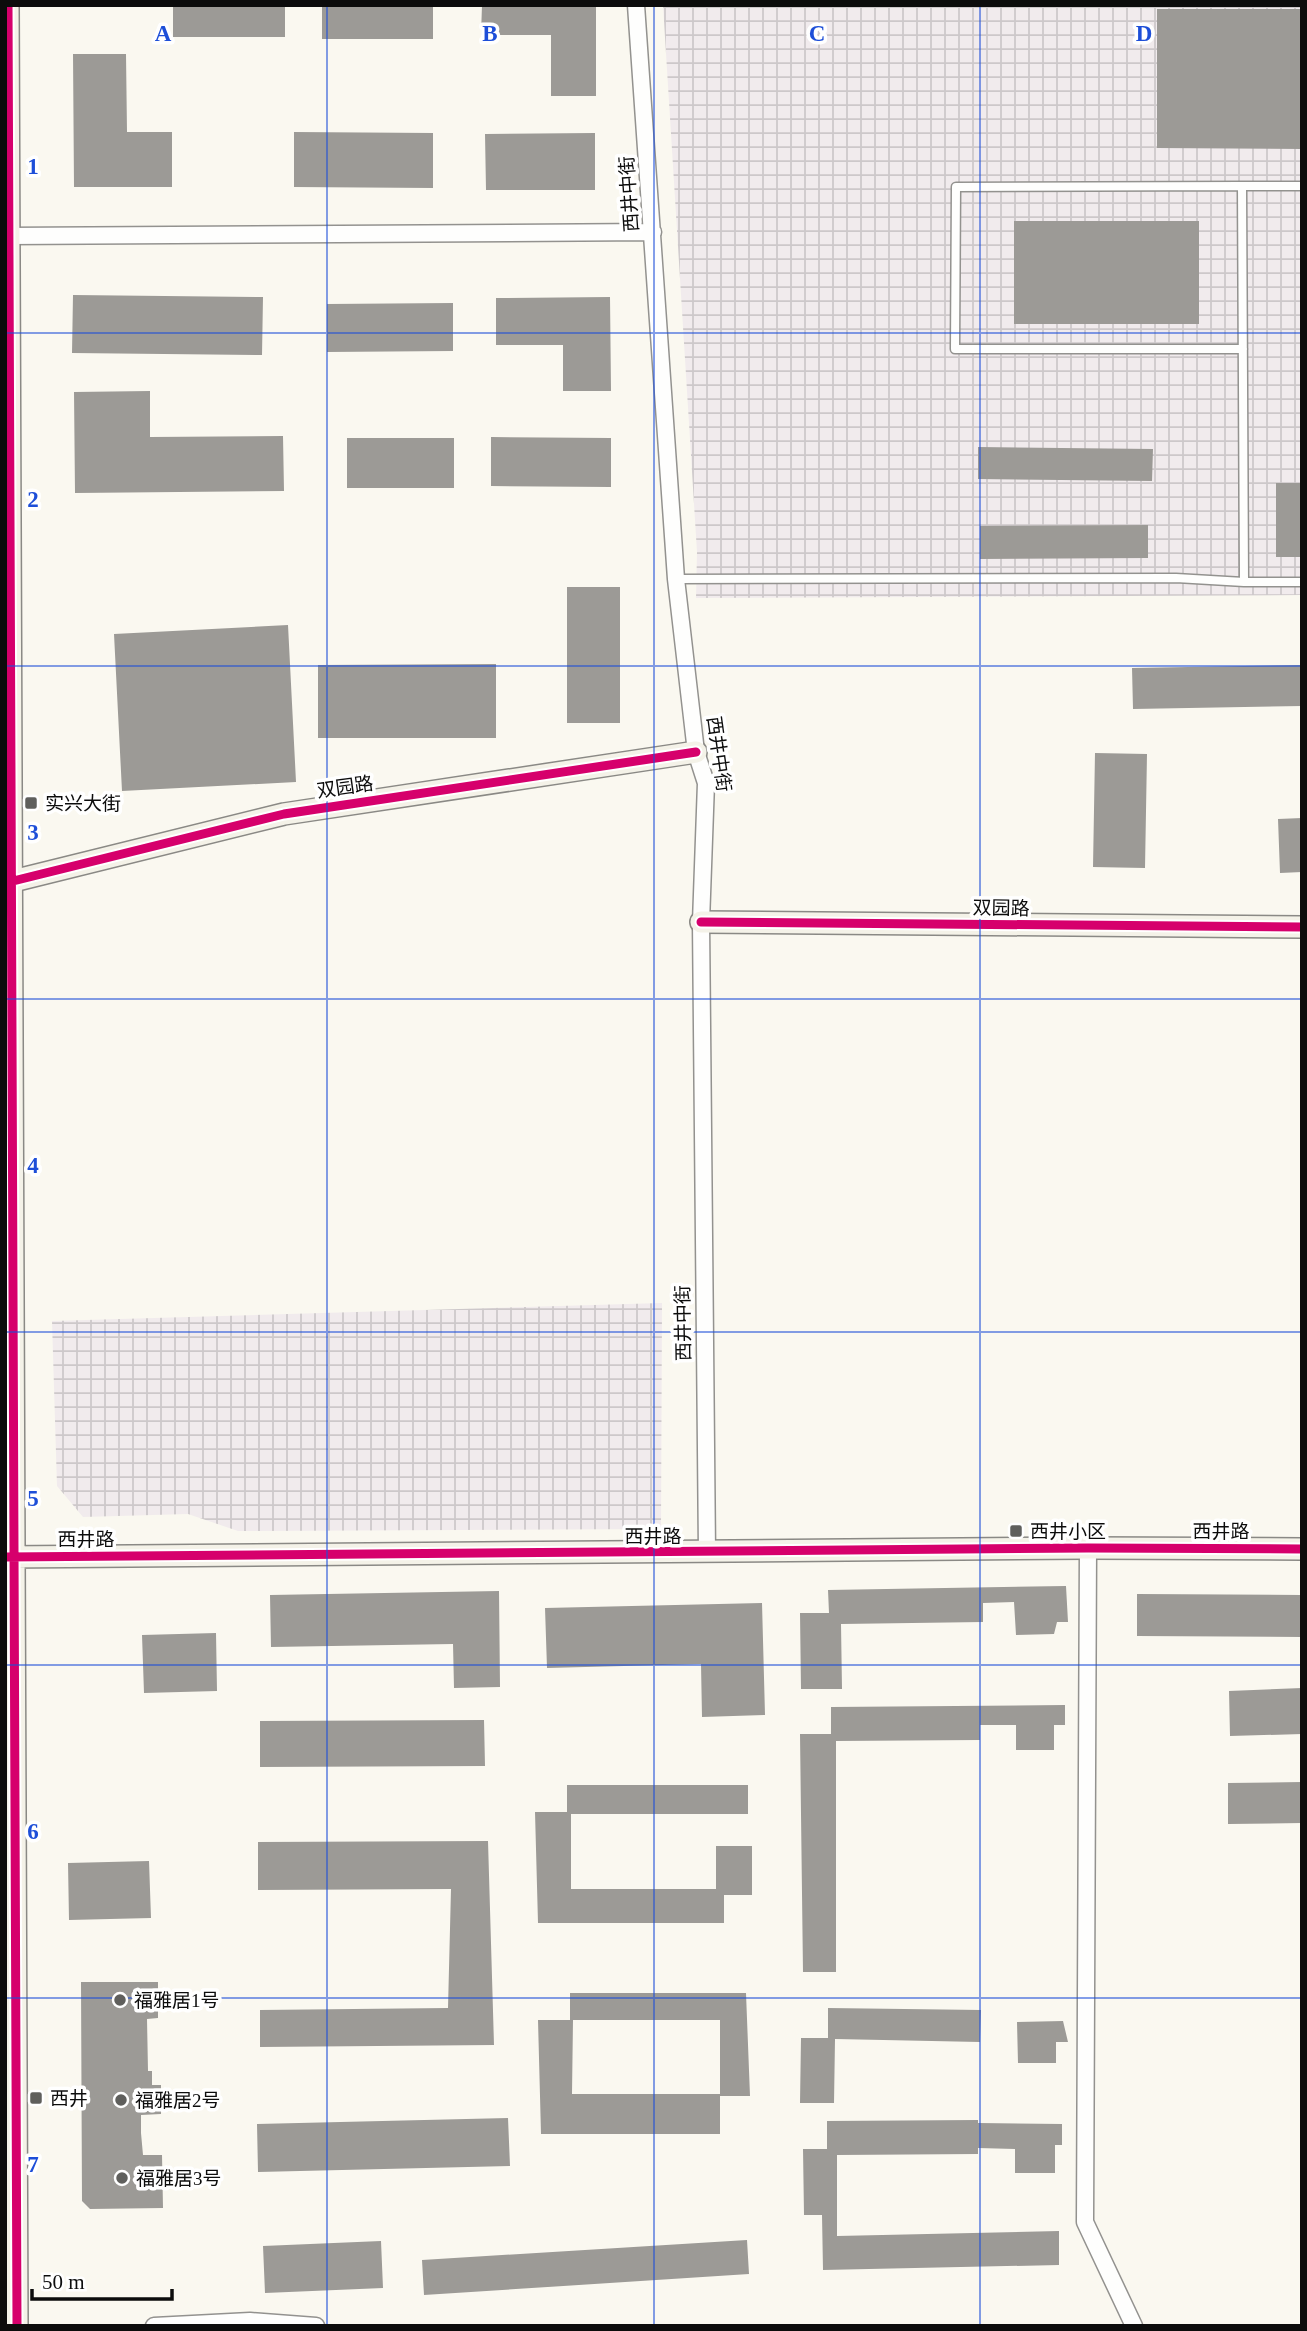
<svg xmlns="http://www.w3.org/2000/svg" width="1307" height="2331" font-family="'Times New Roman','Noto Sans SC',serif">
<defs>
<pattern id="industrial-grid" width="8" height="8" patternUnits="userSpaceOnUse" patternTransform="scale(1.75)"><rect width="8" height="8" fill="#f1ebed"/><path d="M0 4h8M4 0v8" fill="none" stroke="#cdc8ca"/></pattern>
</defs>
<rect width="100%" height="100%" fill="#faf8f0"/>
<path fill="url(#industrial-grid)" d="M 663,5 L 1302,5 L 1302,595 L 696,598 L 697,552 Z
M 662,1303 L 661,1529 L 238,1531 L 188,1514 L 83,1517 L 57,1486 L 52,1321 Z"/>
<path fill="#9c9a96" fill-rule="evenodd" d="M 173,5 L 285,5 L 285,37 L 173,37 Z
M 322,5 L 433,5 L 433,39 L 322,39 Z
M 482,5 L 596,5 L 596,96 L 551,96 L 551,35 L 481,35 Z
M 1157,9 L 1302,9 L 1302,149 L 1157,148 Z
M 73,54 L 126,54 L 127,132 L 172,132 L 172,187 L 74,187 Z
M 294,132 L 433,133 L 433,188 L 294,187 Z
M 595,133 L 595,190 L 486,190 L 485,134 Z
M 1014,221 L 1199,221 L 1199,324 L 1014,324 Z
M 73,295 L 263,297 L 262,355 L 72,353 Z
M 610,297 L 611,391 L 563,391 L 563,345 L 496,345 L 496,298 Z
M 453,303 L 453,351 L 327,352 L 327,304 Z
M 150,391 L 150,437 L 283,436 L 284,491 L 75,493 L 74,392 Z
M 491,437 L 611,438 L 611,487 L 491,486 Z
M 347,438 L 454,438 L 454,488 L 347,488 Z
M 978,447 L 1153,449 L 1152,481 L 978,479 Z
M 1276,483 L 1302,483 L 1302,557 L 1276,557 Z
M 1148,525 L 1148,558 L 980,559 L 980,526 Z
M 567,587 L 620,587 L 620,723 L 567,723 Z
M 288,625 L 296,782 L 122,791 L 114,634 Z
M 496,664 L 496,738 L 318,738 L 318,665 Z
M 1302,665 L 1302,706 L 1133,709 L 1132,668 Z
M 1095,753 L 1147,754 L 1145,868 L 1093,867 Z
M 1302,818 L 1302,872 L 1280,873 L 1278,819 Z
M 1066,1586 L 1068,1622 L 1057,1622 L 1054,1634 L 1016,1635 L 1014,1602 L 983,1603 L 983,1622 L 841,1624 L 842,1689 L 801,1689 L 800,1613 L 829,1613 L 828,1590 Z
M 499,1591 L 500,1687 L 454,1688 L 453,1644 L 271,1647 L 270,1595 Z
M 1137,1594 L 1302,1595 L 1302,1637 L 1137,1636 Z
M 762,1603 L 765,1715 L 702,1717 L 701,1664 L 547,1668 L 545,1608 Z
M 216,1633 L 217,1691 L 144,1693 L 142,1635 Z
M 1302,1688 L 1302,1734 L 1230,1736 L 1229,1691 Z
M 1065,1705 L 1065,1725 L 1054,1725 L 1054,1750 L 1016,1750 L 1016,1725 L 980,1725 L 980,1740 L 836,1741 L 836,1972 L 803,1972 L 800,1734 L 831,1734 L 831,1707 Z
M 484,1720 L 485,1766 L 260,1767 L 260,1721 Z
M 1302,1782 L 1302,1823 L 1228,1824 L 1228,1783 Z
M 567,1785 L 748,1785 L 748,1814 L 571,1814 L 571,1889 L 716,1889 L 716,1846 L 752,1846 L 752,1895 L 724,1895 L 724,1923 L 538,1923 L 535,1812 L 567,1812 Z
M 488,1841 L 494,2045 L 260,2047 L 260,2010 L 448,2008 L 451,1889 L 258,1890 L 258,1842 Z
M 149,1861 L 151,1918 L 69,1920 L 68,1863 Z
M 81,1982 L 158,1982 L 158,2018 L 147,2019 L 148,2071 L 152,2071 L 152,2085 L 161,2085 L 161,2114 L 141,2115 L 141,2133 L 143,2155 L 162,2155 L 163,2208 L 90,2209 L 82,2201 Z
M 570,1993 L 746,1993 L 750,2096 L 720,2096 L 720,2134 L 541,2134 L 538,2020 L 570,2020 ZM 570,2020 L 720,2020 L 720,2094 L 572,2094 L 573,2020 Z
M 828,2008 L 981,2010 L 980,2042 L 835,2039 L 834,2103 L 800,2103 L 801,2038 L 828,2038 Z
M 1063,2021 L 1068,2042 L 1056,2042 L 1056,2063 L 1018,2063 L 1017,2022 Z
M 508,2118 L 510,2166 L 258,2172 L 257,2124 Z
M 978,2120 L 978,2123 L 1062,2124 L 1062,2145 L 1055,2145 L 1055,2173 L 1015,2173 L 1015,2149 L 978,2148 L 978,2154 L 837,2155 L 837,2236 L 1059,2231 L 1059,2265 L 823,2270 L 822,2215 L 804,2215 L 803,2149 L 827,2149 L 827,2121 Z
M 747,2240 L 749,2274 L 424,2295 L 422,2260 Z
M 381,2241 L 383,2288 L 265,2293 L 263,2246 Z"/>
<g fill="none" stroke-linecap="round" stroke-linejoin="round">
<defs>
<path id="lane" d="M 1242,186 L 1302,186
M 1243,349 L 955,349 L 956,187 L 1242,186 L 1244,582 L 1302,582
M 676,579 L 1176,578 L 1244,582"/>
<path id="street" d="M 636,5 L 676,579 L 696,752 L 706,783 L 701,922 L 707,1553
M 7,236 L 653,232
M 1088,1548 L 1085,2222 L 1134,2326
M 154,2326 L 250,2321 L 316,2326"/>
<path id="secondary" d="M 8,5 L 17,2326
M 5,883 L 284,814 L 696,752
M 701,922 L 1302,927
M 5,1557 L 1088,1548 L 1302,1549"/>
</defs>
<use href="#lane" stroke="#93928f" stroke-width="11"/>
<use href="#street" stroke="#93928f" stroke-width="19"/>
<use href="#secondary" stroke="#8a8985" stroke-width="24"/>
<use href="#lane" stroke="#fefefd" stroke-width="8"/>
<use href="#street" stroke="#fefefd" stroke-width="16"/>
<use href="#secondary" stroke="#f4f2e8" stroke-width="21"/>
<defs>
<path id="cycleway" d="M 8,5 L 17,2326
M 5,883 L 284,814 L 696,752
M 701,922 L 1302,927
M 5,1557 L 1088,1548 L 1302,1549"/>
</defs>
<use href="#cycleway" stroke="#fff" stroke-width="13"/>
<use href="#cycleway" stroke="#d6006c" stroke-width="9"/>
</g>
<path fill="none" stroke="#1d4ed8" stroke-width="2" stroke-opacity="0.55" d="M 327,5 L 327,2326M 654,5 L 654,2326M 980,5 L 980,2326M 5,333 L 1302,333M 5,666 L 1302,666M 5,999 L 1302,999M 5,1332 L 1302,1332M 5,1665 L 1302,1665M 5,1998 L 1302,1998"/>
<g fill="#5f5f5c" stroke="#fff" stroke-width="2.5">
<rect x="24" y="796" width="14" height="14" rx="3.5"/>
<rect x="1009" y="1524" width="14" height="14" rx="3.5"/>
<circle cx="120" cy="2000" r="7"/>
<rect x="29" y="2091" width="14" height="14" rx="3.5"/>
<circle cx="121" cy="2100" r="7"/>
<circle cx="122" cy="2178" r="7"/>
</g>
<g text-anchor="middle" dominant-baseline="central" stroke-width="7" stroke-linejoin="round" paint-order="stroke">
<g font-size="19" fill="#0c0c0c" stroke="#fff">
<text transform="translate(629 194) rotate(-94)">西井中街</text>
<text transform="translate(719 754) rotate(82)">西井中街</text>
<text transform="translate(345 787) rotate(-8)">双园路</text>
<text transform="translate(1001 908) rotate(1)">双园路</text>
<text transform="translate(683 1323) rotate(-91)">西井中街</text>
<text x="1221" y="1531">西井路</text>
<text x="653" y="1536">西井路</text>
<text x="86" y="1539">西井路</text>
</g>
<g font-size="19" fill="#0c0c0c" stroke="#fff" text-anchor="start">
<text x="45" y="803">实兴大街</text>
<text x="1030" y="1531">西井小区</text>
<text x="134" y="2000">福雅居1号</text>
<text x="50" y="2098">西井</text>
<text x="135" y="2100">福雅居2号</text>
<text x="136" y="2178">福雅居3号</text>
</g>
</g>
<g font-size="23" text-anchor="middle" font-weight="bold" fill="#1d4ed8" stroke="#fff" stroke-width="7" stroke-linejoin="round" paint-order="stroke">
<text x="163" y="41">A</text>
<text x="490" y="41">B</text>
<text x="817" y="41">C</text>
<text x="1144" y="41">D</text>
<text x="33" y="174">1</text>
<text x="33" y="507">2</text>
<text x="33" y="840">3</text>
<text x="33" y="1173">4</text>
<text x="33" y="1506">5</text>
<text x="33" y="1839">6</text>
<text x="33" y="2172">7</text>
</g>
<rect width="1307" height="2331" fill="none" stroke="#0c0c0c" stroke-width="14"/>
<path d="M32 2289v10h140v-10" fill="none" stroke="#0c0c0c" stroke-width="3.5"/>
<text x="42" y="2289" font-size="21" fill="#0c0c0c" stroke="#ffffff" stroke-width="5" paint-order="stroke">50 m</text>
</svg>
